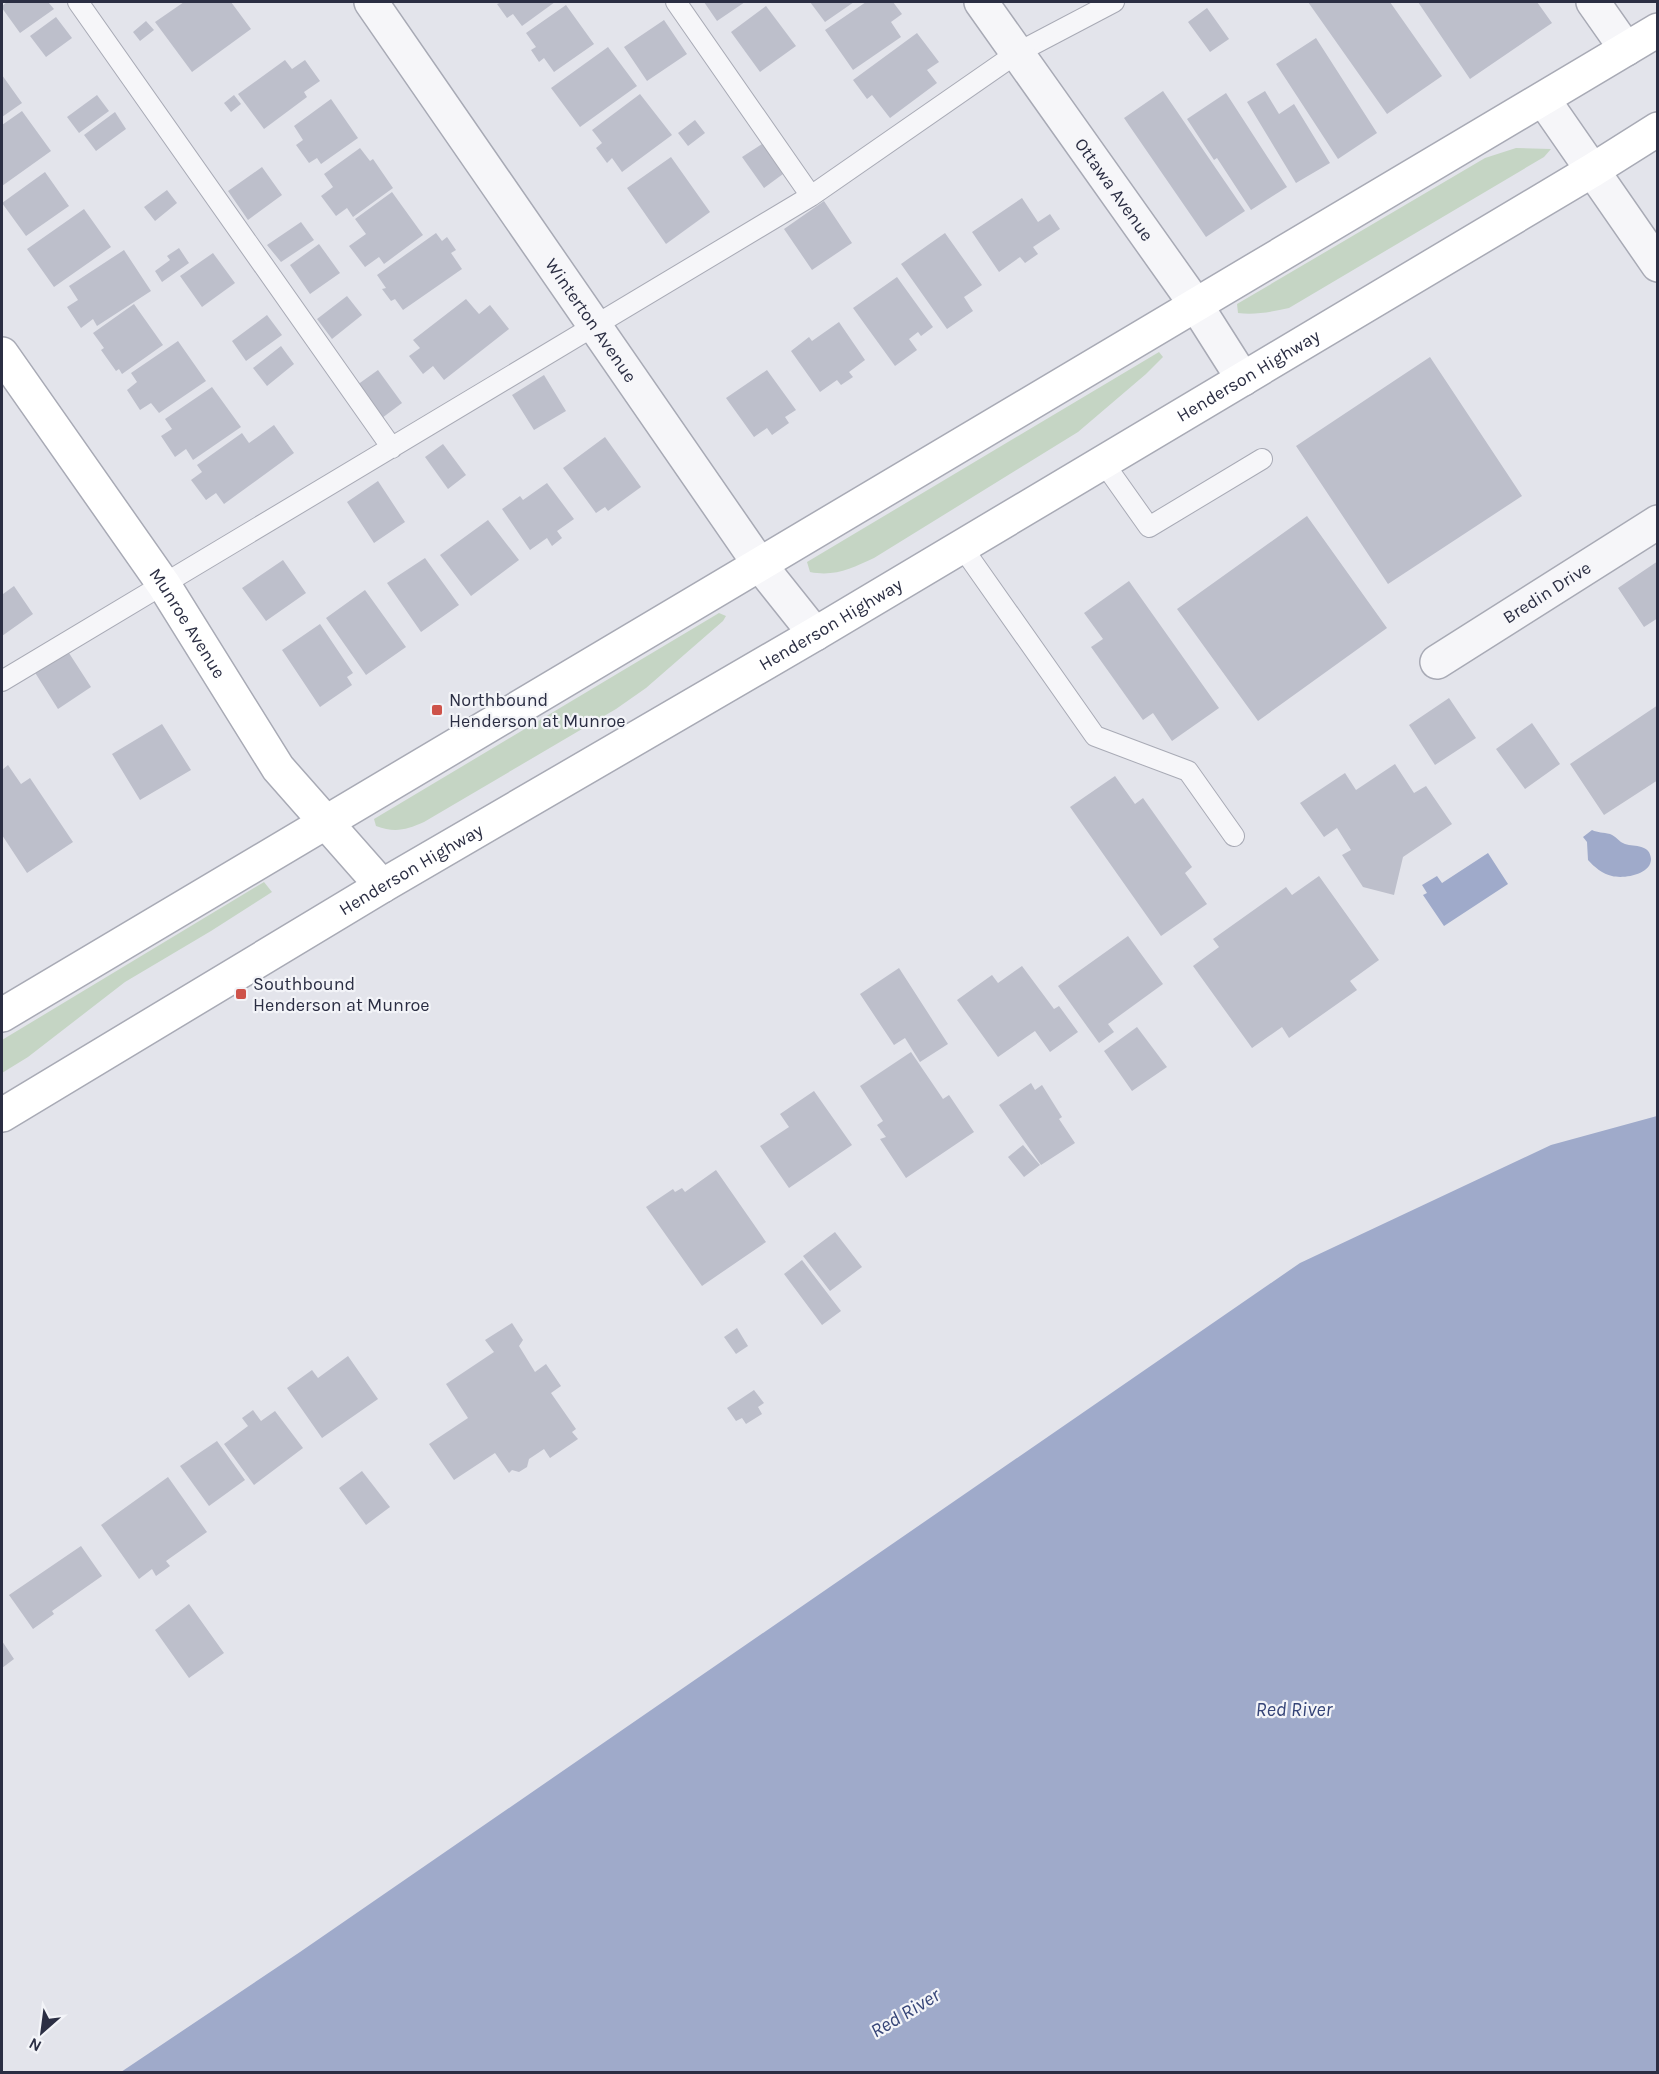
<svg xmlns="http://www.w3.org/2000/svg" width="1659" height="2074" font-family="Karla,sans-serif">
<rect width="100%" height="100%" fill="#e3e4eb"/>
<path fill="#c5d5c4" d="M 1516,148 L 1551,149 L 1544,157 L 1289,308 C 1272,312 1255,315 1238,313 L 1237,304 L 1485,158 Z
M 1159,352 L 1163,357 L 1146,374 L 1078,432 L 874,558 C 852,568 835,577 810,572 L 807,562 Z
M 719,613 L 726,616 L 723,621 L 646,688 L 616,709 L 424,822 C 406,830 395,833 376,826 L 374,819 Z
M 264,882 L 272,892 L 211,931 L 125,982 L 28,1057 L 2,1073 L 2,1040 Z"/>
<path fill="#9faaca" d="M 1592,830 C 1598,833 1603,832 1610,834 C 1616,836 1619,842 1625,844 C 1635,847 1650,844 1651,859 C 1651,875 1623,879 1612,876 C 1603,874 1594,867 1588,860 L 1587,842 L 1583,837 Z
M 1488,853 L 1508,884 L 1444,926 L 1423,895 L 1427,893 L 1422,885 L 1437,876 L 1442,883 Z
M 1657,1116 L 1657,2072 L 121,2072 L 300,1952 L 1300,1263 L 1551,1145 Z"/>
<path fill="#bdbfcb" d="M 7,2 L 48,2 L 54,9 L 20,33 L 2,8 L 2,6 Z
M 184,2 L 231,2 L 251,29 L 192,72 L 155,22 Z
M 502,2 L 555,2 L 522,26 L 513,14 L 507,18 L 497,4 Z
M 704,2 L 745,2 L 717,21 Z
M 810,2 L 854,2 L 825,22 Z
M 866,2 L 893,2 L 902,14 L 891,22 L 901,37 L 853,70 L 825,30 Z
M 1308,2 L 1390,2 L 1442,76 L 1387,114 Z
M 1418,2 L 1537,2 L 1552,23 L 1470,79 Z
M 566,5 L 594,44 L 554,72 L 544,58 L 539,62 L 531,50 L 536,47 L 526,33 Z
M 766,6 L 796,46 L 760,72 L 731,32 Z
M 1207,8 L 1229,39 L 1210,52 L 1188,22 Z
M 56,17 L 72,38 L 46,57 L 30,36 Z
M 664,20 L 687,54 L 647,81 L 624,47 Z
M 146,21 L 154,30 L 140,41 L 133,32 Z
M 917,33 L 939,62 L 927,70 L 937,83 L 890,118 L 872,95 L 867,99 L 853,80 Z
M 1316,38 L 1377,133 L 1338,159 L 1276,64 Z
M 608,47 L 637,86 L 580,127 L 551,88 Z
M 285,60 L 292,69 L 305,60 L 320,81 L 304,92 L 307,97 L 264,129 L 238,94 Z
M 2,75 L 22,103 L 2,117 Z
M 1163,91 L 1245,211 L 1206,237 L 1124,118 Z
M 1265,91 L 1279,114 L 1294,104 L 1330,163 L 1296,183 L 1247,102 Z
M 1226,93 L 1287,187 L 1251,210 L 1217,158 L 1214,160 L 1187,119 Z
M 640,94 L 672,135 L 622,172 L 612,158 L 607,163 L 596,148 L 602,143 L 592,130 Z
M 97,95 L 109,111 L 79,133 L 67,117 Z
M 234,95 L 241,104 L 231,112 L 224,103 Z
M 331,99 L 358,138 L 321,164 L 317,158 L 309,163 L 296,145 L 303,140 L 294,126 Z
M 22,111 L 51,151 L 2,186 L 2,125 Z
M 115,112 L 126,129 L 96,151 L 84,135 Z
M 695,120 L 705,133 L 688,146 L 678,133 Z
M 762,144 L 783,174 L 764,188 L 742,157 Z
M 360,148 L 370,161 L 373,159 L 393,188 L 353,217 L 347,208 L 336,216 L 321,196 L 333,187 L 324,174 Z
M 671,157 L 710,212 L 666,244 L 627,188 Z
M 262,167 L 282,195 L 248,220 L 228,191 Z
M 45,172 L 69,206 L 26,236 L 2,203 Z
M 167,190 L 177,203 L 155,221 L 144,207 Z
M 392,192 L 423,235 L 384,264 L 379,257 L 365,267 L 349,246 L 366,234 L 355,219 Z
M 1022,198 L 1038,222 L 1050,214 L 1060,229 L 1033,247 L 1038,254 L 1025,263 L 1020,257 L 999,272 L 972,232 Z
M 824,201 L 852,243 L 812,270 L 784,229 Z
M 84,209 L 111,247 L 54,287 L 27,249 Z
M 301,222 L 314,240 L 281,262 L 267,245 Z
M 436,233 L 442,241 L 447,237 L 456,250 L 451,253 L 462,269 L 403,310 L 395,299 L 391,301 L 382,289 L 386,288 L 377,275 Z
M 945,233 L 982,285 L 964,297 L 973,311 L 947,329 L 901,264 Z
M 319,244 L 340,273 L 310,294 L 290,265 Z
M 179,248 L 189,263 L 162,282 L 155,271 L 170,260 L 167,256 Z
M 124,250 L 151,291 L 97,326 L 93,319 L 81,328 L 67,307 L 78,300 L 69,286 Z
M 213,253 L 235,283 L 202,307 L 180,276 Z
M 897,277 L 933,327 L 921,336 L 918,332 L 909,339 L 917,350 L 895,366 L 853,308 Z
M 347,296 L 362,315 L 332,339 L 317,319 Z
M 466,299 L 479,314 L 490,305 L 509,329 L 444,380 L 433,366 L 423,374 L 409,356 L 420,348 L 413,340 Z
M 134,304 L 163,345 L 122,374 L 119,369 L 116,371 L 101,350 L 104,348 L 93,333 Z
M 267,315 L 282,335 L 246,361 L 232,341 Z
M 839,322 L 865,360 L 849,372 L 853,377 L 841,385 L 837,380 L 820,392 L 791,351 L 809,337 L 812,341 Z
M 178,341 L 206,381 L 159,413 L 151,403 L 140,410 L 127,390 L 137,382 L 131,373 Z
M 281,346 L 294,364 L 267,386 L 253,368 Z
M 1430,357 L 1522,496 L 1388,584 L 1296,446 Z
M 378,370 L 402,403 L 382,418 L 357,385 Z
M 767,370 L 796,410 L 785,417 L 789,423 L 772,435 L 767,428 L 754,437 L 726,398 Z
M 544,375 L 566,411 L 534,430 L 512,395 Z
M 212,387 L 241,427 L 193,460 L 186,449 L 175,457 L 161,436 L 172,429 L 165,419 Z
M 274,425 L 294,453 L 224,504 L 216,493 L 206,500 L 191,480 L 202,472 L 197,465 L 242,433 L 249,443 Z
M 605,437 L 641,487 L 608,511 L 605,507 L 596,513 L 563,468 Z
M 443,444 L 466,475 L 448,489 L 425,457 Z
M 378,481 L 405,522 L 374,543 L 347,502 Z
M 547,483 L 574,519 L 557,531 L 562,538 L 552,546 L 547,538 L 530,550 L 502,509 L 520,496 L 523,500 Z
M 1307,516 L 1387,628 L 1258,721 L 1177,609 Z
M 488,520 L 519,560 L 471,596 L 440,555 Z
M 425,558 L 459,605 L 421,632 L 387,583 Z
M 283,560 L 306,593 L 266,621 L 242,588 Z
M 1658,561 L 1658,618 L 1644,627 L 1618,588 Z
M 1129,581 L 1219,708 L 1172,741 L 1153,713 L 1143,720 L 1091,647 L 1103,639 L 1084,613 Z
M 14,586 L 33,614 L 2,636 L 2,592 L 3,594 Z
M 365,590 L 406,647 L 366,675 L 326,618 Z
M 320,624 L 353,673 L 347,677 L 352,685 L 320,707 L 282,650 Z
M 67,650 L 91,687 L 58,709 L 34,671 Z
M 1449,698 L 1476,738 L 1435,765 L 1409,725 Z
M 1658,705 L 1658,780 L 1604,815 L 1570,764 Z
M 1532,723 L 1560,764 L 1525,789 L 1496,749 Z
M 162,724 L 191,770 L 140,800 L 112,754 Z
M 1395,764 L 1414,793 L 1426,786 L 1452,824 L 1403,857 L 1394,895 L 1363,887 L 1342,855 L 1351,850 L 1337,828 L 1324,837 L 1300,803 L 1345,773 L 1356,790 Z
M 8,765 L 21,784 L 30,778 L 73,842 L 27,873 L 2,835 L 2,770 Z
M 1115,776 L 1135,804 L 1143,798 L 1192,867 L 1185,873 L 1207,904 L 1161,936 L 1070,807 Z
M 1319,876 L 1379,960 L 1350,981 L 1357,990 L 1289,1038 L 1282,1027 L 1252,1048 L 1193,966 L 1219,947 L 1213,939 L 1286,887 L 1292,895 Z
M 1128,936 L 1163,984 L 1108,1024 L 1114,1032 L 1099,1043 L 1058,986 Z
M 1022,966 L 1054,1009 L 1059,1006 L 1078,1032 L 1050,1052 L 1035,1031 L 998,1057 L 957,1000 L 992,975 L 998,983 Z
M 899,968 L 948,1044 L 920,1062 L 905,1038 L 894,1045 L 860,994 Z
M 1137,1027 L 1167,1067 L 1132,1091 L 1104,1051 Z
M 911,1052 L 943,1099 L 949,1095 L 974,1132 L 906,1178 L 880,1139 L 886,1137 L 877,1125 L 883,1121 L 860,1086 Z
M 1031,1083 L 1035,1090 L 1042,1085 L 1062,1117 L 1059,1119 L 1075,1143 L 1041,1165 L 999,1105 Z
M 814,1091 L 852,1145 L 789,1188 L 760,1146 L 789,1127 L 780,1114 Z
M 1023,1145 L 1040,1165 L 1024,1177 L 1008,1157 Z
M 716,1170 L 766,1242 L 702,1286 L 646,1207 L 673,1189 L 675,1192 L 682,1188 L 685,1192 Z
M 835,1232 L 862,1267 L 830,1291 L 803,1256 Z
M 802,1260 L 841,1311 L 822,1325 L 784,1274 Z
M 512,1323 L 523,1340 L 519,1346 L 535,1372 L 546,1364 L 561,1386 L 551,1393 L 576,1429 L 572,1432 L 578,1439 L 550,1458 L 544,1449 L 529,1459 L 527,1467 L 519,1472 L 512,1470 L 509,1473 L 495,1453 L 454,1480 L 429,1444 L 468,1418 L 446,1384 L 494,1352 L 485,1340 Z
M 737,1328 L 748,1346 L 736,1354 L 724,1337 Z
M 348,1356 L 378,1399 L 322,1438 L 287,1388 L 312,1370 L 318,1378 Z
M 754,1390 L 764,1403 L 758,1407 L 762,1414 L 746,1424 L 742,1418 L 736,1421 L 727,1408 Z
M 253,1410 L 261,1421 L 275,1411 L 303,1448 L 254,1485 L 224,1444 L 248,1426 L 242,1418 Z
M 217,1441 L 245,1480 L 209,1506 L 180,1466 Z
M 362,1471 L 390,1507 L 366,1525 L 339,1488 Z
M 168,1477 L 207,1532 L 166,1561 L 170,1566 L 156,1576 L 152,1569 L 139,1579 L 101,1525 Z
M 81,1546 L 102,1576 L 52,1611 L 54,1614 L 33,1629 L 9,1595 Z
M 189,1604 L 224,1653 L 189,1678 L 155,1630 Z
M 2,1641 L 14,1659 L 2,1668 Z"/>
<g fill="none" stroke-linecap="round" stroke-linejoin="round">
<defs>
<path id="lane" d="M 78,2 L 392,448
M 676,2 L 811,196
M 1103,462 L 1149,527 L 1262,459
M 962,547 L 1095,736 L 1188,771 L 1234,836
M 2,681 L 811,196 L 1017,53 L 1114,2"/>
<g id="street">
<path id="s1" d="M 371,2 L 760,565 L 815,634"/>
<path id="s2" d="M 981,2 L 1196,305 L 1243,379"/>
<path d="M 1593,2 L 1626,49"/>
<path d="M 1543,99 L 1658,265"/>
<path id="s3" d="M 1437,662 L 1658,522"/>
</g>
<g id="secondary">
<path id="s4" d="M 2,354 L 164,585 L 278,768 L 382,886"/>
<path d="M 2,1015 L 1658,30"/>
<path id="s5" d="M 2,1115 L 382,886 L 815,634 L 1593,170 L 1658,129"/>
</g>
</defs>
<use href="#lane" stroke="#a8aab5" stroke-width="22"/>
<use href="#street" stroke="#a8aab5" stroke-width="36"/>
<use href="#secondary" stroke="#a8aab5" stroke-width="36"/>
<use href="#lane" stroke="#f6f6f9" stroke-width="20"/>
<use href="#street" stroke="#f6f6f9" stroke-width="33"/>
<use href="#secondary" stroke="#fff" stroke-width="33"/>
</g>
<g fill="#ce534a" stroke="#f3f4f8" stroke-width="2">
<rect x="431" y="704" width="12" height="12" rx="3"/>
<rect x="235" y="988" width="12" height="12" rx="3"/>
</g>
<g text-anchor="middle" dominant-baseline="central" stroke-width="4.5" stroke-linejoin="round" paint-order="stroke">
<g font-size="18" fill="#2b2e43" stroke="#f3f4f8">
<text stroke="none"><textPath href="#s2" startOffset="230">Ottawa Avenue</textPath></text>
<text stroke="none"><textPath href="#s1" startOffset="387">Winterton Avenue</textPath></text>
<text stroke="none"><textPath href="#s5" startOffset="1449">Henderson Highway</textPath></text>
<text stroke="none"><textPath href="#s3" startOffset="130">Bredin Drive</textPath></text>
<text stroke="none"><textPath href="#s4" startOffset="327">Munroe Avenue</textPath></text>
<text stroke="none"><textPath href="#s5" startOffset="963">Henderson Highway</textPath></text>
<text stroke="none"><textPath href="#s5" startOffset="477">Henderson Highway</textPath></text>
</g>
<g font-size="18" fill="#2b2e43" stroke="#f3f4f8" text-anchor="start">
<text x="449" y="700">Northbound<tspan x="449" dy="21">Henderson at Munroe</tspan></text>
<text x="253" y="984">Southbound<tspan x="253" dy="21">Henderson at Munroe</tspan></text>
</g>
<g font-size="20" font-style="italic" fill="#354477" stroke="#f3f4f8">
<text x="1294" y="1709">Red River</text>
<text transform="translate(905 2013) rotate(-31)">Red River</text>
</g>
</g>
<rect width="1659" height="2074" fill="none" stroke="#2b2e43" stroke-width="6"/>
<g transform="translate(42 2032) rotate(208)" stroke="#f3f4f8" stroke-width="4.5" paint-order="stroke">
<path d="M0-4.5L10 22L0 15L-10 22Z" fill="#2b2e43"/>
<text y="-9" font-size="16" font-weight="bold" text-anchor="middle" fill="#2b2e43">N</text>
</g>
</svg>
